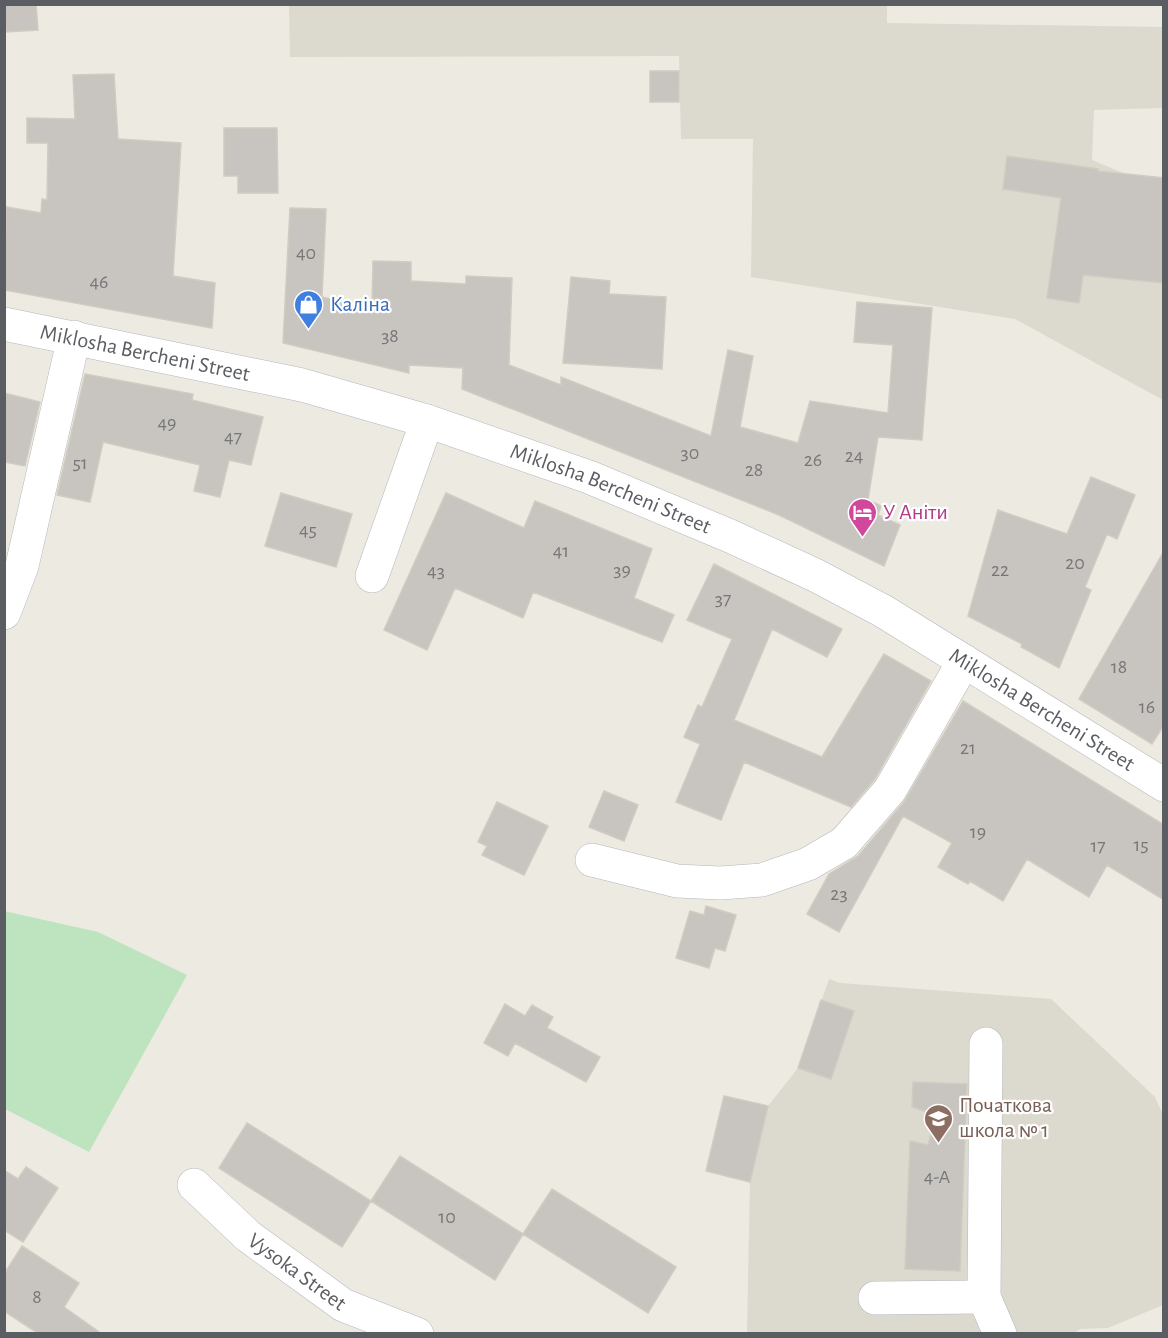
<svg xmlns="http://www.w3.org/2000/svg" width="1168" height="1338" font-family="'Alegreya Sans',sans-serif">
<rect width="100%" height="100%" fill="#eceae1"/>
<path fill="#dcd9cf" d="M 887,4 L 887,23 L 1163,27 L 1163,108 L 1094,110 L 1092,160 L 1128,175 L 1163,178 L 1163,400 L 1015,319 L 751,277 L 753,139 L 681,139 L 679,56 L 290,57 L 289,5 Z
M 829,979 L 840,983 L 1051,999 L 1155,1097 L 1163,1115 L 1163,1305 L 1108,1328 L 1080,1329 L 1074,1333 L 747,1333 L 750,1182 L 706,1171 L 724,1096 L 768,1106 L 798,1068 Z"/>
<path fill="#bee4bf" d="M 4,911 L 98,932 L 187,975 L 89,1152 L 5,1109 Z"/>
<path fill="#c8c4bf" stroke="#d1ccc0" stroke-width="1.5" d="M 4,4 L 36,4 L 38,30 L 6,32 Z
M 650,71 L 679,71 L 679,102 L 650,102 Z
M 114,74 L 118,139 L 181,143 L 173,276 L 215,283 L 212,328 L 4,290 L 6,207 L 41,213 L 42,199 L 47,200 L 48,143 L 27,143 L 27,118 L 75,119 L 73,75 Z
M 224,128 L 277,128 L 278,193 L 238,193 L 238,176 L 224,176 Z
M 1007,156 L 1098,169 L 1098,171 L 1164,178 L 1164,283 L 1083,275 L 1079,303 L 1047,298 L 1061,198 L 1003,189 Z
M 290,208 L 326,209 L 322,297 L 372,309 L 373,261 L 411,262 L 411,281 L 466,284 L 466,276 L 512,278 L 509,365 L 561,385 L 561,377 L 711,436 L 728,350 L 753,356 L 740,427 L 798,443 L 810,401 L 888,413 L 893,345 L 854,342 L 857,302 L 932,308 L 922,440 L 878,437 L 868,500 L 881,506 L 878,515 L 900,525 L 884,566 L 779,515 L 462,389 L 463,368 L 409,365 L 409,373 L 283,343 Z
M 571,277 L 610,281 L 609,294 L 666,297 L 662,369 L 563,363 Z
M 85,374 L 193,394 L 192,400 L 263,417 L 251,465 L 229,460 L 220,497 L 194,491 L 200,465 L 103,442 L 90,502 L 57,495 Z
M 4,393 L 40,402 L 25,466 L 4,462 Z
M 1091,477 L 1135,495 L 1117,539 L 1107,534 L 1085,587 L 1091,590 L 1059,668 L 1021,647 L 1022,644 L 968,616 L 998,510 L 1067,534 Z
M 281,493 L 352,514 L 336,567 L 265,546 Z
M 446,493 L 524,528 L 535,501 L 652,549 L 634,598 L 674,615 L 662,642 L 533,592 L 523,618 L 455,588 L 427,650 L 384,630 Z
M 1164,551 L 1164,725 L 1152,744 L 1079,699 Z
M 714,564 L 842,629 L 827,657 L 772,629 L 734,720 L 822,757 L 884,654 L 931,681 L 875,779 L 851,807 L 744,762 L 721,820 L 676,802 L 700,744 L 684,737 L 698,705 L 702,707 L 732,639 L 687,620 Z
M 963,701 L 1164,825 L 1164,900 L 1107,865 L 1089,897 L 1027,859 L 1003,901 L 970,881 L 968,884 L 938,867 L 952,843 L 903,816 L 839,932 L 807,914 L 829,874 L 858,856 L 904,802 Z
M 604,791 L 638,805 L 624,841 L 589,827 Z
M 497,802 L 548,826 L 524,875 L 482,855 L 487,846 L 478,842 Z
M 706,906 L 736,915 L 725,951 L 715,948 L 709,968 L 676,958 L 690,911 L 704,915 Z
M 821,1000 L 854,1011 L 831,1079 L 798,1068 Z
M 505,1004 L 525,1016 L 532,1005 L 553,1017 L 547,1028 L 600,1057 L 586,1082 L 515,1043 L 508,1056 L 484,1043 Z
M 913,1082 L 967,1084 L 960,1271 L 905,1269 L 910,1141 L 928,1145 L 936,1115 L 912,1107 Z
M 724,1096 L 768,1106 L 750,1182 L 706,1171 Z
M 247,1123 L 371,1201 L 400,1156 L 523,1234 L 552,1189 L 676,1267 L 648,1313 L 523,1234 L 495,1280 L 371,1201 L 342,1247 L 219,1168 Z
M 26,1167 L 58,1188 L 23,1242 L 4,1230 L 4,1170 L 18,1179 Z
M 22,1246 L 79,1283 L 64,1307 L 102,1334 L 39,1334 L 4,1311 L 4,1274 Z"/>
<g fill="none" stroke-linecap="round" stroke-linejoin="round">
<defs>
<g id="minor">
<path id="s1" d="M 4,324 L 302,385 L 427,421 L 589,477 L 730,536 L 815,575 L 883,611 L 1164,785"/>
<path d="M 372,576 L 427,421"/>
<path d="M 4,613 L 22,566 L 74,337"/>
<path d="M 592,860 L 677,881 L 720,883 L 762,880 L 808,864 L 844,843 L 890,790 L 964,661"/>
<path d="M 986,1044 L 984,1297 L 1000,1334"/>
<path id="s2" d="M 194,1185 L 248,1236 L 343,1305 L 417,1334"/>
<path d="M 875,1298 L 984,1297"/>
</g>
</defs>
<use href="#minor" stroke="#b4b7bc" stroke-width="34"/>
<use href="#minor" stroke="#fff" stroke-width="33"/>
</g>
<defs>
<symbol id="shop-pin" viewBox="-11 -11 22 30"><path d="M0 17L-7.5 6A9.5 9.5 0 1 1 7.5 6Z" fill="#3f7fe0" stroke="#fff"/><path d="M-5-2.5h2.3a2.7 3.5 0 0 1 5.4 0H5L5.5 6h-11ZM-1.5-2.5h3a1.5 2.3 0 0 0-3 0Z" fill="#fff"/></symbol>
<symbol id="hotel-pin" viewBox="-11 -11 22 30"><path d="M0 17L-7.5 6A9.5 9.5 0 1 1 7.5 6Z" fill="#d1479c" stroke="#fff"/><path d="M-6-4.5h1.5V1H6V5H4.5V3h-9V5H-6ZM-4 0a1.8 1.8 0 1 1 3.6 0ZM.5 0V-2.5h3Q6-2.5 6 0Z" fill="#fff"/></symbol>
<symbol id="school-pin" viewBox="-11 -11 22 30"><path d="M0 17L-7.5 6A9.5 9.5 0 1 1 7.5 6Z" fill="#8d6e63" stroke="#fff"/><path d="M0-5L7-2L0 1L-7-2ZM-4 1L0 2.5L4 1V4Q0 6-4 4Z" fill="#fff"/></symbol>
</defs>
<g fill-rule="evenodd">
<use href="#shop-pin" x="292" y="288" width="33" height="45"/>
<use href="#hotel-pin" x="846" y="496" width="33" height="45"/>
<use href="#school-pin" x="922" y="1102" width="33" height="45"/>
</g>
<g text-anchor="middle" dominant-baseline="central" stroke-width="4.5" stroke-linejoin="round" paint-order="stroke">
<g font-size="20" fill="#767779">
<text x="306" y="253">40</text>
<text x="99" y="282">46</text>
<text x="390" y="336">38</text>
<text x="167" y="423">49</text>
<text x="233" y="437">47</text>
<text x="690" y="453">30</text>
<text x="854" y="456">24</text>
<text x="813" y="460">26</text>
<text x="80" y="463">51</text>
<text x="754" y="470">28</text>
<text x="308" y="530">45</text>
<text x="561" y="551">41</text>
<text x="1075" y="563">20</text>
<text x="622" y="570">39</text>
<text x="1000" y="570">22</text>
<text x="436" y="571">43</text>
<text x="723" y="599">37</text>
<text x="1119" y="667">18</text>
<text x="1147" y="707">16</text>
<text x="968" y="748">21</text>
<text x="978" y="832">19</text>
<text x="1141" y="845">15</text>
<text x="1098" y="846">17</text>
<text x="839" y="894">23</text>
<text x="937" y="1177">4-А</text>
<text x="447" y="1217">10</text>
<text x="37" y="1297">8</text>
</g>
<g font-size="22" fill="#366cbe" stroke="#fff" text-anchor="start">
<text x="330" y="304">Калiна</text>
</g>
<g font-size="22" fill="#5a5d62" stroke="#fff">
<text stroke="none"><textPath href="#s1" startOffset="144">Miklosha Bercheni Street</textPath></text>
<text stroke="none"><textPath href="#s1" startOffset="630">Miklosha Bercheni Street</textPath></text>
<text stroke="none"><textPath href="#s1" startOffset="1116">Miklosha Bercheni Street</textPath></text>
<text stroke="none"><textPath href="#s2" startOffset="135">Vysoka Street</textPath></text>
</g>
<g font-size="22" fill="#b23c85" stroke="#fff" text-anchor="start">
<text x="883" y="512">У Аніти</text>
</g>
<g font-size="22" fill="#785e54" stroke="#fff" text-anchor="start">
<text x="959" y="1105">Початкова<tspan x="959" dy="25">школа № 1</tspan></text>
</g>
</g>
<rect width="1168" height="1338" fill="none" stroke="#5a5d62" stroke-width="12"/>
</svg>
